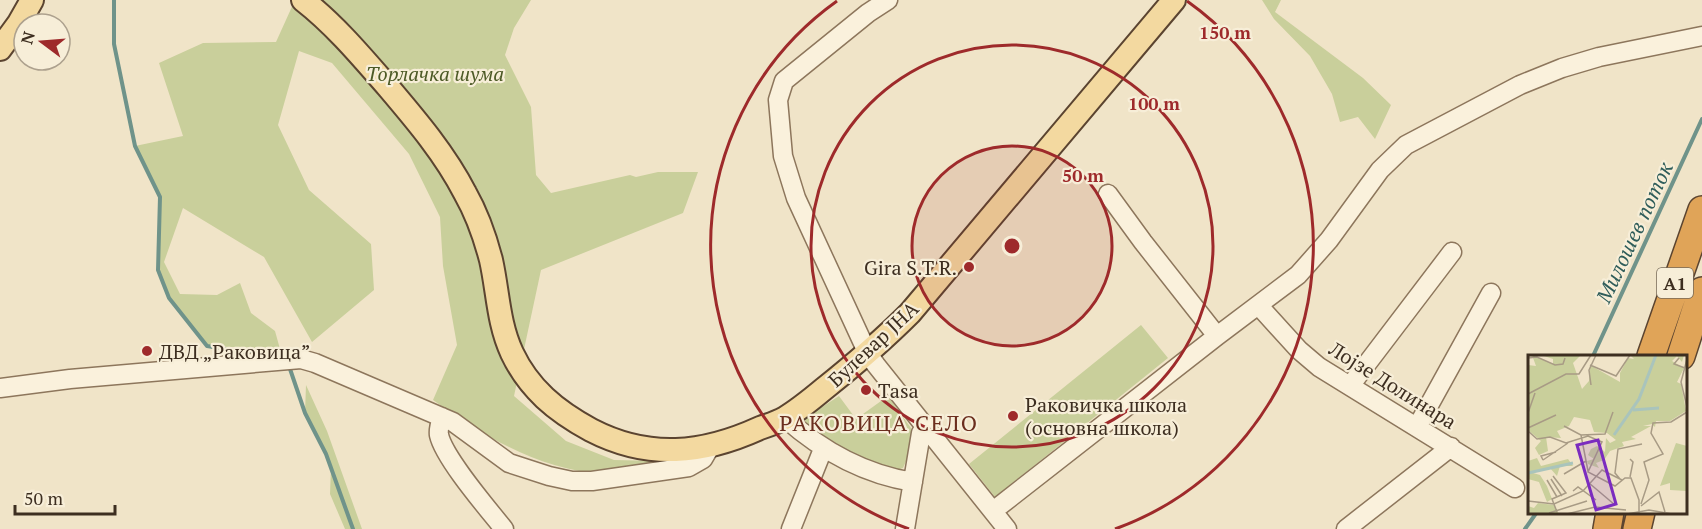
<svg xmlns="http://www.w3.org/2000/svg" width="1702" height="529" font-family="'PT Serif',serif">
<rect width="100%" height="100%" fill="#f0e4c8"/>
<path fill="#c9cf9b" d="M 295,0 L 531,0 L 514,28 L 505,55 L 531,107 L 536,175 L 551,193 L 630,175 L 636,177 L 658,172 L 698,172 L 683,213 L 541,270 L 514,396 L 566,441 L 614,460 L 657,461 L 657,467 C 641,469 622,474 606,474 C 541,471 485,437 433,400 L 457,345 L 443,266 L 440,217 L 409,154 L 332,63 L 299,51 L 278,125 L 309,190 L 371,244 L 374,290 L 312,342 L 264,257 L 183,208 L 164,262 L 180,294 L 217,295 L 240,283 L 251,313 L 275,331 L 280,349 L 207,346 L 169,298 L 158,270 L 160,197 L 135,146 L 183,136 L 159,63 L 203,43 L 276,42 Z
M 1262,0 L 1281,0 L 1275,12 L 1363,78 L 1391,105 L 1375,139 L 1358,117 L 1340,122 L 1332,94 L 1310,56 L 1274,19 Z
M 1141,325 L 1168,358 L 995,497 L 969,464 Z
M 306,385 L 327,431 L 362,529 L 345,529 L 330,494 L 331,468 L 305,413 Z
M 839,396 L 856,419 L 888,396 L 911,428 L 911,450 L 903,468 L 897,470 L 851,458 L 799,422 Z"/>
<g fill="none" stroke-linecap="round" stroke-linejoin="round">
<path stroke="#6f938a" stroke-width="4" d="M 114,0 L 114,44 L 135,146 L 160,197 L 158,270 L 169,298 L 207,346 L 260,355
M 1593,356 L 1702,119
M 289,366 L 305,413 L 326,454 L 353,529
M 1525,529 L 1537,512"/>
<defs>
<path id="minor" d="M 888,0 L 868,13 L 784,81 L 778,100 L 783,156 L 796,198 L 868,354 L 876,365 L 1007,529
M 1108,194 L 1143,242 L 1217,336
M 1259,306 L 1299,350 L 1319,367 L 1515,488
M 1350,386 L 1452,252
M 0,388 L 70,379 L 301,359 L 315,363 L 453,422 L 509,463 L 549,476 L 572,481 L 592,481 L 689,467 L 703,459 L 710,447
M 442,417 C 440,423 438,429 439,435 C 444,458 488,509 504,529
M 785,418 C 822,451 863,474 913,482
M 1417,427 L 1491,293
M 993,511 L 1217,336 L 1298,275 L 1329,240 L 1380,170 L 1406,145 L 1520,85 L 1562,68 L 1599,57 L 1702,36
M 791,529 L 823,449
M 905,529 L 921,433 L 926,426
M 1346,529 L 1451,447"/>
<path id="major" d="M 303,0 C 335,25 361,56 388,87 C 416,120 445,154 465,193 C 477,214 485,237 491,260 C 498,291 498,323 512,353 C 529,389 556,411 591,430 C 649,460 703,454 760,428 C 769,425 778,422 785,418 C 800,409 813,398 825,388 C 855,364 883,340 910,313 L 1174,0
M 0,49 L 19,23 L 32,0"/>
<path id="highway" d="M 1651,356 L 1702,210
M 1681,356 L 1702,291
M 1607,529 L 1610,512
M 1637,529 L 1641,512"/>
</defs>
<use href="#minor" stroke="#8d765c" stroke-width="21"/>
<use href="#major" stroke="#5b4430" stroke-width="26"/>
<use href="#highway" stroke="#5b4430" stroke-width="30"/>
<use href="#minor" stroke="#faf1dc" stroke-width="18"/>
<use href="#major" stroke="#f3d9a0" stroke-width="22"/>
<use href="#highway" stroke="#e0a458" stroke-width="27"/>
</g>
<circle cx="1012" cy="246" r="100" fill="#9e2a2b" fill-opacity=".12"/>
<g fill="none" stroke="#9e2a2b" stroke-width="3">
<circle cx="1012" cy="246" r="100"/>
<circle cx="1012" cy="246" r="201"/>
<path d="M909 529A301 301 0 0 1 837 1M1187 1A301 301 0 0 1 1115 529"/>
</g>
<g fill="#9e2a2b" stroke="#f7eed8" stroke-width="2">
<circle cx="969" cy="267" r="6"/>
<circle cx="147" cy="351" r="6"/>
<circle cx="866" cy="390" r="6"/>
<circle cx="1013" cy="416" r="6"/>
</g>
<g text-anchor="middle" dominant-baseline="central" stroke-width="4.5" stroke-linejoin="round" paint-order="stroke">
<rect fill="#f7eed8" stroke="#756857" stroke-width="1.5" x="1657" y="268" width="36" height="30" rx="4.5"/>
<g font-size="18" font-weight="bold" fill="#3d2e20">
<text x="1675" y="283">A1</text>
</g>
<g font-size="20" font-style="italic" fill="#4d5a26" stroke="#f7eed8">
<text x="435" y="73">Торлачка шума</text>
</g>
<g font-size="20" fill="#3d2e20" stroke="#f7eed8" text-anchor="start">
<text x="957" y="267" text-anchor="end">Gira S.T.R.</text>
<text x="159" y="351">ДВД „Раковица”</text>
<text x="878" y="390">Tasa</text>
<text x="1025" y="404">Раковичка школа<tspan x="1025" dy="23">(основна школа)</tspan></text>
</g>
<g font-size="20" fill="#3d2e20" stroke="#f7eed8">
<text transform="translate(873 344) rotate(-43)">Булевар ЈНА</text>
<text transform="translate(1393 385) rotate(32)">Лојзе Долинара</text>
</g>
<g font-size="21" font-style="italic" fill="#2f5d5a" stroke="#f7eed8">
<text transform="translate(1634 232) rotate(-65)">Милошев поток</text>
</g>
<g font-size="22" letter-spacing="1.5" fill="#6b2e1e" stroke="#f7eed8">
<text x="879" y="422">РАКОВИЦА СЕЛО</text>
</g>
</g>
<g transform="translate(1528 355)">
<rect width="159" height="159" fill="#f0e4c8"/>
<path d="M 4,0 L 25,9 L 25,4 L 13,0 L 53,0 L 45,8 L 54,34 L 61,26 L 62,10 L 92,27 L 92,18 L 100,3 L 106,4 L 102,0 L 156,0 L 154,7 L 149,1 L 144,6 L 156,13 L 149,27 L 153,29 L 158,56 L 142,66 L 128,66 L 127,72 L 124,69 L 115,71 L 123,71 L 103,82 L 108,84 L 94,87 L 96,91 L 82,96 L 76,105 L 68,108 L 71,113 L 60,109 L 59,106 L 66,104 L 60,100 L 63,94 L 59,96 L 69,91 L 77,97 L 78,83 L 82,88 L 88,85 L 79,78 L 66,77 L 62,65 L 46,62 L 41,71 L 29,76 L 33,83 L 18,82 L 20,96 L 11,100 L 7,93 L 13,86 L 0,75 L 0,10 L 8,11 ZM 148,88 L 159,91 L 159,136 L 142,135 L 142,128 L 132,131 ZM 40,104 L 45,111 L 32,111 L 29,121 L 22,113 L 5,118 L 12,120 L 19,131 L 24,144 L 19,147 L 11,127 L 0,124 L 0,106 L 9,103 L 13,111 ZM 10,148 L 26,150 L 31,159 L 0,159 L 0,151 L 6,153 Z" fill="#c9cf9b"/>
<path fill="none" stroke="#a9c4bc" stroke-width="3" d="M 105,55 L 131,53M 86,80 L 111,44 L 128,0M 0,118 L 45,108"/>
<path fill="none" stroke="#a89b85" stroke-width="1.5" d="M 0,3 L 9,2 L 27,10 L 35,9 L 37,3M 151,3 L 146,9 L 157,13M 159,4 L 153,27 L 159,52M 62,10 L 88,21 L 102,0M 63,30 L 61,15 L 68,0M 0,39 L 38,19 L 51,19 L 63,0M 0,58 L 7,38M 36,71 L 53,80 L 60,116M 0,73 L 28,60M 0,76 L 9,84 L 22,82 L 38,88 L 60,81 L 74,87 L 60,117 L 87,131 L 97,123 L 103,123 L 111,145 L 111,159M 53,80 L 77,79 L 85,57M 15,105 L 40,88M 15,105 L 13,101 L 28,97M 36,119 L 58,106M 25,121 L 38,138 L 24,144 L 29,157M 102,122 L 105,107 L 102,104M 23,124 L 34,141M 92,124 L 87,118 L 90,94 L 114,89M 19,125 L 29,142M 61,128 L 87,150M 45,136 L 50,132 L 68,145M 0,146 L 26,149 L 55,136 L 74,115 L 94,125M 113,149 L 121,125 L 116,107 L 135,99 L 123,78 L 125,68 L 143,67 L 159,57M 113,151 L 131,137 L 137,157M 21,158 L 59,146M 39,159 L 67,152 L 98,155M 99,159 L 121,155 L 144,159"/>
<path fill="#7b2cbf" fill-opacity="0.15" stroke="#7b2cbf" stroke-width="3" d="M 70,85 L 88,149 L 68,155 L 49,90 Z"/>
<rect width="159" height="159" fill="none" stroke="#3d2e20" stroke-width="3"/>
</g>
<circle cx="1012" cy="246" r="9" fill="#9e2a2b" stroke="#f7eed8" stroke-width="3"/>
<g font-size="18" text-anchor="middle" font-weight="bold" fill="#9e2a2b" stroke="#f7eed8" stroke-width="4.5" stroke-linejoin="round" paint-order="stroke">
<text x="1225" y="39">150 m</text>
<text x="1154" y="110">100 m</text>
<text x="1083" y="182">50 m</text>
</g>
<g transform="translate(42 42) rotate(286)"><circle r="28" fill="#f7eed8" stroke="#ada18e" stroke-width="1.5"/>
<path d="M0-4.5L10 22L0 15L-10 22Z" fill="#9e2a2b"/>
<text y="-9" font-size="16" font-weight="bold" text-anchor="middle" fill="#3d2e20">N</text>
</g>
<path d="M15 505v9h100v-9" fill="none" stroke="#3d2e20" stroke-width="3"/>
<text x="24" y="505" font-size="18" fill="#3d2e20" stroke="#f7eed8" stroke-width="4.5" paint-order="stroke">50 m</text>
</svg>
